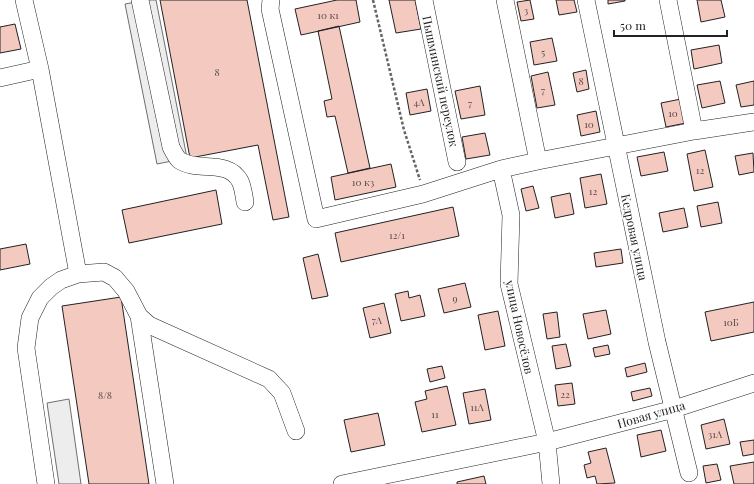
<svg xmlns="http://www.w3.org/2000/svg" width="754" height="484" font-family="'Playfair Display',serif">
<rect width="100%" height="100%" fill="#fff"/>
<path fill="#ededed" stroke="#6f6f6f" d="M 146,0 L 156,0 L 187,158 L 157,164 L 125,4 Z
M 69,399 L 81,484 L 59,484 L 47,403 Z"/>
<path fill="#f3c9c0" stroke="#222" d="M 160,0 L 247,0 L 289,217 L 273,220 L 258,145 L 190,158 Z
M 337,0 L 356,0 L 360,22 L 301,35 L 295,9 Z
M 389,0 L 415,0 L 421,29 L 396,33 Z
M 530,0 L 534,19 L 521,21 L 517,2 Z
M 556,0 L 574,0 L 577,12 L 559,15 Z
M 608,0 L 625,0 L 625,1 L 608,4 Z
M 697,0 L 721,0 L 725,17 L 701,22 Z
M 15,24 L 21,49 L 0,53 L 0,27 Z
M 339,26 L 370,168 L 348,173 L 335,116 L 327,117 L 324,101 L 332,99 L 318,31 Z
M 552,38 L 557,61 L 534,65 L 530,42 Z
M 719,45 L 722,63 L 694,69 L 691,50 Z
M 586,70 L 589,89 L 577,92 L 573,73 Z
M 548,72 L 555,105 L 537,108 L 531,76 Z
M 720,81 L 725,103 L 702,108 L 697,85 Z
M 754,81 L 754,105 L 741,107 L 736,85 Z
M 480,86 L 485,115 L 461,119 L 455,91 Z
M 427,89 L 431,111 L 410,115 L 406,93 Z
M 681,99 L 686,123 L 666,127 L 661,103 Z
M 596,111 L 600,132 L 581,136 L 577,115 Z
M 485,133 L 490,155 L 466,159 L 462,137 Z
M 705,150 L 713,187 L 694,191 L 687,154 Z
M 664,152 L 668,171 L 641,176 L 637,157 Z
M 753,153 L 754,172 L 739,175 L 735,156 Z
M 391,164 L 396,187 L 335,200 L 331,177 Z
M 601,174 L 607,204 L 585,208 L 580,178 Z
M 533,186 L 539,208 L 526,211 L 521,189 Z
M 216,190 L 222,224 L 129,243 L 122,210 Z
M 570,193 L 574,214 L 555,218 L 551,197 Z
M 718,202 L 722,223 L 701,227 L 697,206 Z
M 453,207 L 459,236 L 341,262 L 335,233 Z
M 684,208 L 688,227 L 663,232 L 659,213 Z
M 26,244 L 30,264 L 0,270 L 0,249 Z
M 621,249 L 623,263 L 596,267 L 594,253 Z
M 318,254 L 328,296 L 312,299 L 303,258 Z
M 465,283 L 471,307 L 444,313 L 438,289 Z
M 408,291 L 409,298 L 420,295 L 425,316 L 401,321 L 395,294 Z
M 121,297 L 149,484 L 89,484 L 62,306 Z
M 754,302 L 754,332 L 711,341 L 705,312 Z
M 384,303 L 391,333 L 370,338 L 363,308 Z
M 606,310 L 611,334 L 588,339 L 583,314 Z
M 498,311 L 505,346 L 485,350 L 478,315 Z
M 557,312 L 560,337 L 547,339 L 543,314 Z
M 566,344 L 571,366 L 556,369 L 552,346 Z
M 608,345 L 610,354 L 595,357 L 593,348 Z
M 645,363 L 647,372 L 627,377 L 625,368 Z
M 442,366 L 445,378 L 430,382 L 427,369 Z
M 572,383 L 575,404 L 558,406 L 555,385 Z
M 447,386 L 456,425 L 422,432 L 415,402 L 427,399 L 425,391 Z
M 650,388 L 652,396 L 633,401 L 631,392 Z
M 485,389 L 491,420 L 469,424 L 463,393 Z
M 378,413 L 385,445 L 351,452 L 344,420 Z
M 724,419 L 730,444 L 706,449 L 701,425 Z
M 661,430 L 666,451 L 641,457 L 637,435 Z
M 754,440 L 754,454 L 743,456 L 740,442 Z
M 606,448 L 615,483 L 597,484 L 595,476 L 587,478 L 584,465 L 591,463 L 588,452 Z
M 754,462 L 754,484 L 734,484 L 730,466 Z
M 717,464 L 721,480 L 706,483 L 703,466 Z
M 484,476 L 486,484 L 457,484 L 457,482 Z"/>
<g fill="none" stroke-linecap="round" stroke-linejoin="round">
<defs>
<path id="minor" d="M 24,0 L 40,69 L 78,274 L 104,272 L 115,278 L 126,291 L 139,316 L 149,325 L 269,379 L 282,393 L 296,431
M 140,0 L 171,147 C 173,151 176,157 179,160 C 197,173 227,158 240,181 C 243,187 244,196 245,202
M 271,0 L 270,9 L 316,219 L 423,194 L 501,169 L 538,161 L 694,131 L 754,122
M 424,0 L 457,162
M 505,0 L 538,161
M 586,0 L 657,342 L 689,473
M 668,0 L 694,131
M 0,78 L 40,69
M 501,169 L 511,215 L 509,284 L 547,442 L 551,484
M 139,316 L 165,484
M 46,484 L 26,348 L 30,318 L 40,298 L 51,287 L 61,280 L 78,274
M 342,484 L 547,442 L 674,409 L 754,383"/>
</defs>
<use href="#minor" stroke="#222" stroke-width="18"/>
<path stroke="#646464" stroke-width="2.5" stroke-dasharray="3 2" stroke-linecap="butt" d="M 373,0 L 404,130 L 420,180"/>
<use href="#minor" stroke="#fff" stroke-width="17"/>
</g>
<g text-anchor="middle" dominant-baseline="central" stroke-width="3" stroke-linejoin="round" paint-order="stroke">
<g font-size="10" fill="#564c4a">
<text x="526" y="10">3</text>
<text x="328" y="15">10 к1</text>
<text x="543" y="52">5</text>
<text x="217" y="72">8</text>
<text x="581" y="81">8</text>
<text x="543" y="90">7</text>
<text x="419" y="102">4А</text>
<text x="470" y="103">7</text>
<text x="673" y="113">10</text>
<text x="589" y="124">10</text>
<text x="700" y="170">12</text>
<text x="363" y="182">10 к3</text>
<text x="593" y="191">12</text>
<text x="397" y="235">12/1</text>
<text x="455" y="298">9</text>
<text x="377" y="320">7А</text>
<text x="731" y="322">10Б</text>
<text x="565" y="394">22</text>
<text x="105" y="395">8/8</text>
<text x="477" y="407">11А</text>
<text x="435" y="414">11</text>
<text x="715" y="434">31А</text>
</g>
<g font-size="12" fill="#222" stroke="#fff">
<text transform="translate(441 81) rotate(78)">Пышминский переулок</text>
<text transform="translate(635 237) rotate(78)">Кедровая улица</text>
<text transform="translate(520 327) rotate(78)">улица Новосёлов</text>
<text transform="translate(651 414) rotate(-16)">Новая улица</text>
</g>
</g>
<path d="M614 30v6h113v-6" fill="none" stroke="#222222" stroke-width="2"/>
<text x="620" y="30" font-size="12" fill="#222222" stroke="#ffffff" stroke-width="3" paint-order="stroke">50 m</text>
</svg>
